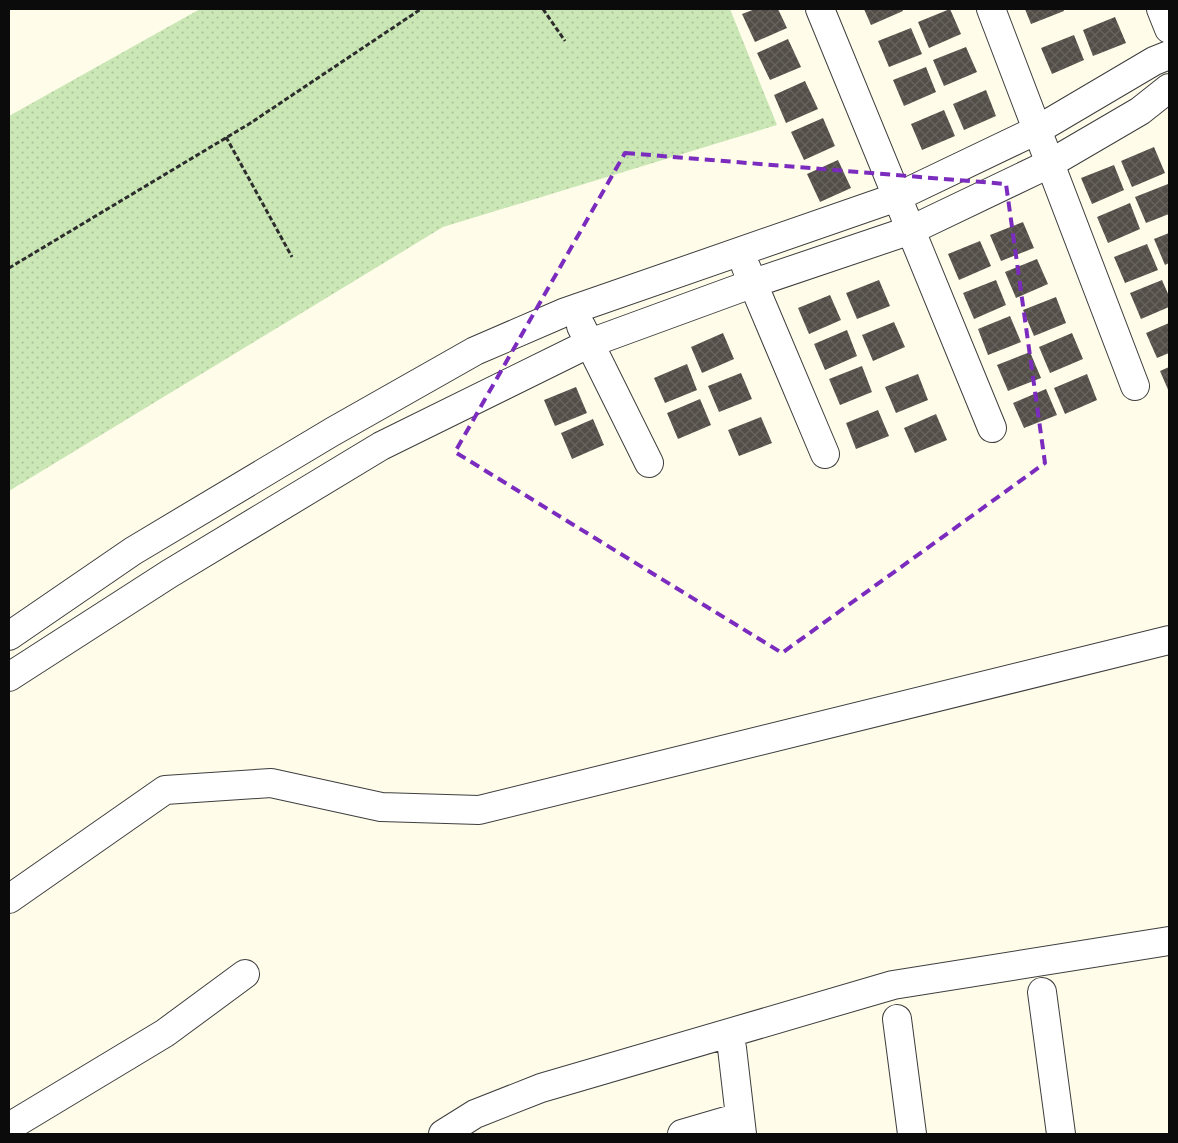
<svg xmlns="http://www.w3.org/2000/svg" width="1178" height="1143" font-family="'PT Serif',serif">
<defs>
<pattern id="grass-dots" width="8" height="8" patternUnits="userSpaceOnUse" patternTransform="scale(1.25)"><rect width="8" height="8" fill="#cae7b5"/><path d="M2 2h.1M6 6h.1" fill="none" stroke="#acc59a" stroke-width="1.8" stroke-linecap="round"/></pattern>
<pattern id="building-cross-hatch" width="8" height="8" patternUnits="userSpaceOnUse" patternTransform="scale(1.25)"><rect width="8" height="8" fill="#534e48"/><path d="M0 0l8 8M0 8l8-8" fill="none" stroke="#67635e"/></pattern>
</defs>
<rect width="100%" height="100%" fill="#fffdea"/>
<path fill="url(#grass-dots)" d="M 200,9 L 730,9 L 777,125 L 443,227 L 9,491 L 9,116 Z"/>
<path fill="url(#building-cross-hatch)" d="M 755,9 L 778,9 L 787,28 L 755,42 L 742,14 Z
M 864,9 L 902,9 L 903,11 L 871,25 Z
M 950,9 L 961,34 L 929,48 L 918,22 Z
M 1025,9 L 1063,9 L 1064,11 L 1031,24 Z
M 1115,17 L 1126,43 L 1093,56 L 1083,30 Z
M 911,28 L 922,54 L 889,67 L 878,41 Z
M 1074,35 L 1084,60 L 1052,74 L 1041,48 Z
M 788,39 L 801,67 L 770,80 L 757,53 Z
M 966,47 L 977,72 L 944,86 L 933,60 Z
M 926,67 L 936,92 L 904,106 L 893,80 Z
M 805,81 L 818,109 L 786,123 L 774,95 Z
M 986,90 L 996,116 L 964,130 L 953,104 Z
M 944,110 L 955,136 L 922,150 L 911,124 Z
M 823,118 L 835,146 L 804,160 L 791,132 Z
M 1154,147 L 1165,173 L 1132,187 L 1121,161 Z
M 838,160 L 851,188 L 820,202 L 807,174 Z
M 1114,165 L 1124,190 L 1092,204 L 1081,178 Z
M 1168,184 L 1169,214 L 1146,223 L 1135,197 Z
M 1130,203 L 1140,229 L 1108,243 L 1097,217 Z
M 1023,222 L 1034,248 L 1001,261 L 990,235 Z
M 1169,233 L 1169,263 L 1165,265 L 1154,239 Z
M 980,241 L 991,266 L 959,280 L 948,254 Z
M 1147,244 L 1158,270 L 1125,283 L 1114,257 Z
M 1037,259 L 1048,284 L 1016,298 L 1005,272 Z
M 879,280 L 890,306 L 857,319 L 846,293 Z
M 996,280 L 1006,305 L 974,319 L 963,293 Z
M 1162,280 L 1169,296 L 1169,307 L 1141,319 L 1130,293 Z
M 830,295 L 841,320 L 809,334 L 798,308 Z
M 1056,297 L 1066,323 L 1034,336 L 1023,310 Z
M 1010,316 L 1021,342 L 988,355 L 978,329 Z
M 894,322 L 905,347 L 873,361 L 862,335 Z
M 1169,323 L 1169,353 L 1157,358 L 1146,333 Z
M 847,330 L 857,356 L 825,370 L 814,344 Z
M 723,333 L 734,359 L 702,373 L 691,347 Z
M 1072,333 L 1083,359 L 1050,373 L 1039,347 Z
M 1030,352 L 1041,378 L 1008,391 L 997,365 Z
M 687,364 L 697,390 L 665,403 L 654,378 Z
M 862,366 L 872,392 L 840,405 L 829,379 Z
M 1169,367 L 1169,392 L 1160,371 Z
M 741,373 L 752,399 L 719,412 L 708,386 Z
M 918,374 L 928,400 L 896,413 L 885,387 Z
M 1087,374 L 1097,400 L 1065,414 L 1054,388 Z
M 576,387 L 587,413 L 555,426 L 544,400 Z
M 1046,389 L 1057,415 L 1024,428 L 1013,403 Z
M 700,399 L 711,425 L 678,439 L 667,413 Z
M 878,410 L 889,436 L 856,449 L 846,423 Z
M 936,414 L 947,440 L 915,453 L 904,428 Z
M 761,417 L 772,443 L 739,456 L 728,430 Z
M 593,419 L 604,445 L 572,459 L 561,433 Z"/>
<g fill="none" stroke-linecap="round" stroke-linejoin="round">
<defs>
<path id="minor" d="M 820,9 L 992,428
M 991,9 L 1135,386
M 1161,9 L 1169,29
M 746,267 L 825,454
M 581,326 L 649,463
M 9,636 L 133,551 L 332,432 L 475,351 L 563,313 L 897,197 L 1037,130 L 1154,61 L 1169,55
M 9,677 L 169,574 L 381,446 L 590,343 L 754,283 L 911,230 L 1051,163 L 1140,111 L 1169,88
M 9,899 L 165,790 L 271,783 L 381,807 L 479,810 L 1169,640
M 1042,992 L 1061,1134
M 897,1019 L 912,1134
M 732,1048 L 742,1134
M 9,1127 L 165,1033 L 245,974
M 443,1134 L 475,1114 L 541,1088 L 893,985 L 1169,941
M 682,1134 L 740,1117"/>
</defs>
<use href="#minor" stroke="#3e3e3e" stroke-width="30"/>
<path stroke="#2d2d2d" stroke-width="3" stroke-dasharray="5 2.5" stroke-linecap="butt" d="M 543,9 L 565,41
M 226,137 L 292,257
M 9,268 L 249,124 L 421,9"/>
<use href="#minor" stroke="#fff" stroke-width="28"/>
</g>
<path fill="none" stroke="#7b2cbf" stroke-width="4" stroke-dasharray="10 6" stroke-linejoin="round" d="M 625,153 L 1006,184 L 1045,463 L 782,653 L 455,452 Z"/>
<rect width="1178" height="1143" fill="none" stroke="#0b0b0b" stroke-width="20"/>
</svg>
